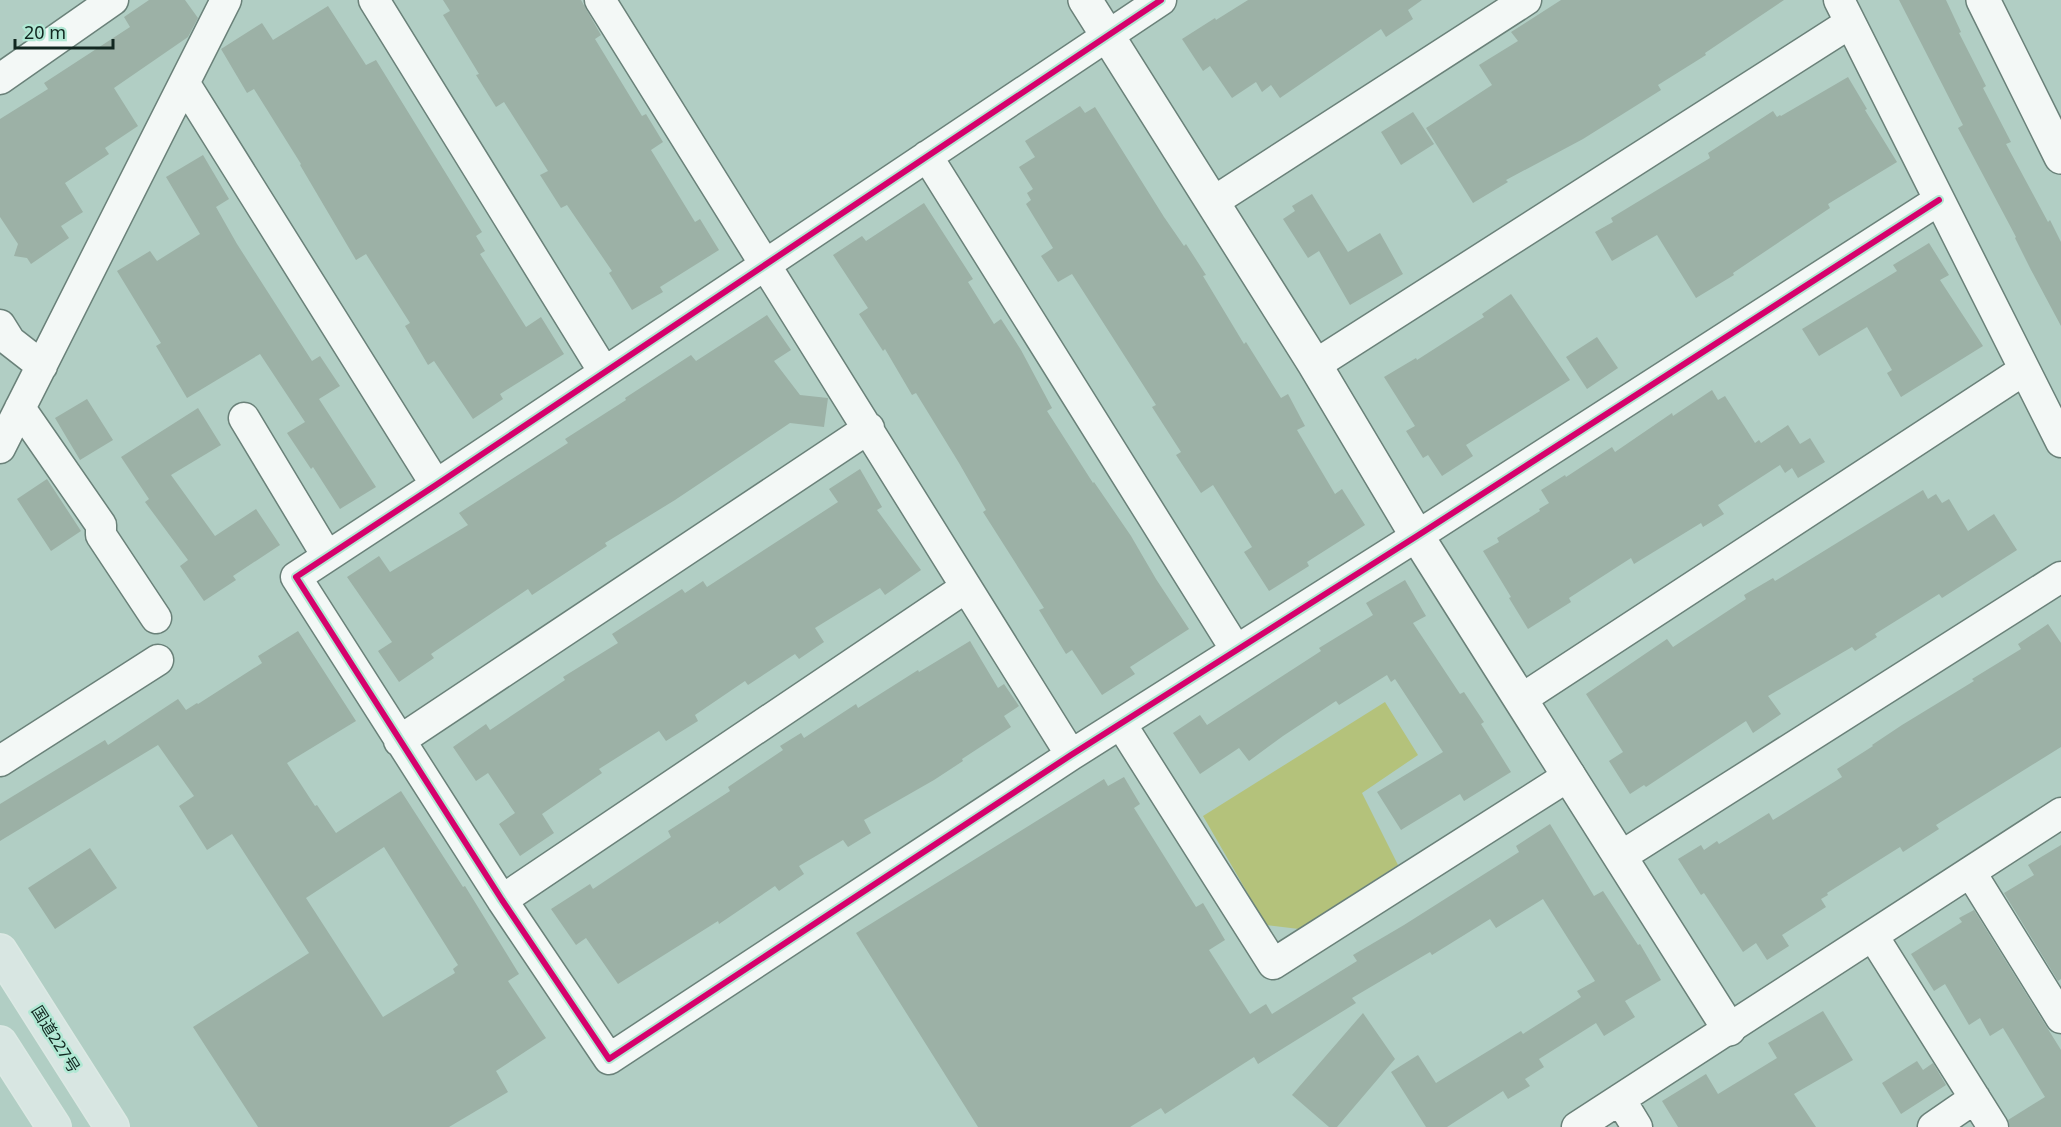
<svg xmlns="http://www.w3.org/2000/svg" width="2061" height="1127" font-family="'Noto Sans','Noto Sans JP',sans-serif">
<rect width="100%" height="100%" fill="#b1cec4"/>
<path fill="#b4c27b" d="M 1385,702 L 1418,755 L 1362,793 L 1398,865 L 1299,929 L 1266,925 L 1203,816 Z"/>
<path fill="#9cb1a6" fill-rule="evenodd" d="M 149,0 L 185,0 L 198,18 L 188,37 L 114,88 L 138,126 L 105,148 L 109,154 L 65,183 L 83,212 L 61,226 L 69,238 L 31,264 L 27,258 L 14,256 L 18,244 L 0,217 L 0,119 L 48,89 L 44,83 L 130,27 L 124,17 Z
M 443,0 L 581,0 L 601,35 L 595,39 L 642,116 L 646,114 L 663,142 L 651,150 L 695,222 L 700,219 L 719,250 L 660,287 L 663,292 L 632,310 L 609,273 L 612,271 L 567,205 L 561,208 L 540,175 L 548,171 L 504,102 L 496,107 L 476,75 L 479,74 L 443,15 L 450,11 Z
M 1248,0 L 1422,0 L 1408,10 L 1413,19 L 1386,37 L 1381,29 L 1280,98 L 1271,85 L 1262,92 L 1256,82 L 1232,98 L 1210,66 L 1203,71 L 1182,39 L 1215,18 L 1216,20 Z
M 1561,0 L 1784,0 L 1705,53 L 1706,55 L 1658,85 L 1661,90 L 1583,139 L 1506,180 L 1508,182 L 1473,203 L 1426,128 L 1492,85 L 1479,65 L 1518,41 L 1511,32 Z
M 1899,0 L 1946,0 L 1961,32 L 1959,33 L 1986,86 L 1983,88 L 2011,142 L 2006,144 L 2048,222 L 2050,220 L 2061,242 L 2061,326 L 2031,270 L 2015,238 L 2016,237 L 1958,128 L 1963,125 Z
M 328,6 L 366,65 L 376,60 L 482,232 L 476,236 L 485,251 L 480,254 L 526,327 L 541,317 L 564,354 L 500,394 L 503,399 L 473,419 L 434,361 L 428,365 L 405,326 L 410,323 L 366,254 L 356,260 L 300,165 L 301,164 L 254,89 L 247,93 L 221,49 L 262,23 L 273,40 Z
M 1848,77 L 1867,109 L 1865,110 L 1897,162 L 1828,204 L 1830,208 L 1733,273 L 1734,275 L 1696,298 L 1657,235 L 1612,261 L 1595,232 L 1613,222 L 1611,218 L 1710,158 L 1708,153 L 1773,111 L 1777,117 L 1780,115 L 1781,116 Z
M 1080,106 L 1085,113 L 1095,107 L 1164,217 L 1184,246 L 1186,244 L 1206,275 L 1203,276 L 1244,344 L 1246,342 L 1281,398 L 1288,394 L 1305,426 L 1297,430 L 1335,494 L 1342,489 L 1365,525 L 1307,562 L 1309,566 L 1269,591 L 1244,552 L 1252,547 L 1213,485 L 1201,493 L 1176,455 L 1181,452 L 1152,407 L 1156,405 L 1072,274 L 1058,282 L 1041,256 L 1053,248 L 1026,204 L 1031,200 L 1027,193 L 1033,189 L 1019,167 L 1035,157 L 1025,141 Z
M 1413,112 L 1434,144 L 1401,165 L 1381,132 Z
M 203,155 L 229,199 L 216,207 L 237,244 L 312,361 L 320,356 L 340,386 L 319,399 L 376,487 L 340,509 L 313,467 L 311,469 L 287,433 L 305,422 L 260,354 L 187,398 L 156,346 L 161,343 L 117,271 L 150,251 L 157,261 L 200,234 L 166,177 Z
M 1312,194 L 1348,252 L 1380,233 L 1403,274 L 1350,305 L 1319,251 L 1308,258 L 1283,219 L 1295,211 L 1292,206 Z
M 924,203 L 973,279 L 968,282 L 994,324 L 1001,319 L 1021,350 L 1052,408 L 1047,411 L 1093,483 L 1094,482 L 1131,536 L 1156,579 L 1189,629 L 1130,667 L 1135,674 L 1102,695 L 1072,650 L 1066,654 L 1039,610 L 1044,608 L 983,512 L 986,510 L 959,463 L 916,393 L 912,395 L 885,349 L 883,351 L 859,314 L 868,308 L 833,255 L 862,236 L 866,241 Z
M 1929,243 L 1949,275 L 1940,280 L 1983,346 L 1901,397 L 1887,373 L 1892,370 L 1867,327 L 1819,356 L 1802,329 L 1897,271 L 1893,265 Z
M 1511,294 L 1570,380 L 1466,445 L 1473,456 L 1442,476 L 1428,455 L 1423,458 L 1406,431 L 1415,426 L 1384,377 L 1416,358 L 1417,360 L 1484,317 L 1482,314 Z
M 767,315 L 791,350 L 774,361 L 800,395 L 828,398 L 824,427 L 790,423 L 675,500 L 605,543 L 607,546 L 532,595 L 528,589 L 431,654 L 434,658 L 399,682 L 378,651 L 392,642 L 347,577 L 379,556 L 390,572 L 468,525 L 459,513 L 568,443 L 565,439 L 626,400 L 625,398 L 691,355 L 696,361 Z
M 1597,337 L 1618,368 L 1587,389 L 1566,357 Z
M 1712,390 L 1718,400 L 1725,396 L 1755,443 L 1759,440 L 1761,443 L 1788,425 L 1800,444 L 1810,438 L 1825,462 L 1798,478 L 1792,468 L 1785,473 L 1780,465 L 1718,505 L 1724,514 L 1703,527 L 1701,523 L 1634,564 L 1631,558 L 1569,598 L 1571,602 L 1528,629 L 1509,598 L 1511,597 L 1483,551 L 1499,542 L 1497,538 L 1540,511 L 1539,509 L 1549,503 L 1541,490 L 1565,475 L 1566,477 L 1612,447 L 1615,452 L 1672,413 L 1673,416 Z
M 87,399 L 113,440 L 80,460 L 55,418 Z
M 198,408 L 221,445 L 171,475 L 215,536 L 256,509 L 280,545 L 233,576 L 236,580 L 204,601 L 180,566 L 188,560 L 145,502 L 149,499 L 121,457 Z
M 860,469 L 882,507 L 877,510 L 921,570 L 885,595 L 880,588 L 815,628 L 824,642 L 799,659 L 795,654 L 748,685 L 745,681 L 695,715 L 698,721 L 666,741 L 659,731 L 599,769 L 602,773 L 542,814 L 554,833 L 520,856 L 499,824 L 515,813 L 488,773 L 476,781 L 453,747 L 486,724 L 490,730 L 565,680 L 563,677 L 618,643 L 612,634 L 682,589 L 685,593 L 703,581 L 707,587 L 838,502 L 829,489 Z
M 47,479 L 81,531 L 51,551 L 17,499 Z
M 1923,490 L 1928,499 L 1936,494 L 1942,503 L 1949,499 L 1968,531 L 1994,514 L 2017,550 L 1942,598 L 1939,594 L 1875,634 L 1877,637 L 1855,651 L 1852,647 L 1768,696 L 1781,714 L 1753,733 L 1746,721 L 1646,787 L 1644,785 L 1630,794 L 1609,761 L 1623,752 L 1586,694 L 1667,639 L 1673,647 L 1746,599 L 1744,595 L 1773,578 L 1775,581 Z
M 1405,580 L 1426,616 L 1413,623 L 1460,694 L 1464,692 L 1484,722 L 1481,724 L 1511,772 L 1464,801 L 1460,794 L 1401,830 L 1377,792 L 1443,752 L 1395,679 L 1391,682 L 1387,675 L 1339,705 L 1336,701 L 1283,736 L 1249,761 L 1239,748 L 1200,774 L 1173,733 L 1200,715 L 1207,725 L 1321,651 L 1319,648 L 1373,615 L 1366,603 Z
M 2048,624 L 2061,643 L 2061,747 L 1936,825 L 1939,829 L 1903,852 L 1900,847 L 1827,893 L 1828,895 L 1821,899 L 1826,907 L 1782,935 L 1789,946 L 1767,960 L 1756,943 L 1743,952 L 1704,893 L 1701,895 L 1678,859 L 1701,845 L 1704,850 L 1717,841 L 1719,844 L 1769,813 L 1773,820 L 1842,777 L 1837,769 L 1873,746 L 1872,745 L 1902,725 L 1974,681 L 1972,679 L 2021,649 L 2018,644 Z
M 298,631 L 356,721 L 287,763 L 315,806 L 317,805 L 336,833 L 401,791 L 463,887 L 465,886 L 519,974 L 508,981 L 546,1038 L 496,1071 L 508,1092 L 449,1127 L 258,1127 L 193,1027 L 309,953 L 232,834 L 207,850 L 179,806 L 194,796 L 158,745 L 0,841 L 0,804 L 105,740 L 108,745 L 178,699 L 186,710 L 197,703 L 198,704 L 262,663 L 258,656 ZM 384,847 L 458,965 L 453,969 L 455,973 L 383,1017 L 306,898 Z
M 970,641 L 998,688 L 1004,684 L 1019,706 L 1004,716 L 1011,727 L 962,759 L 963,761 L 934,780 L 864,820 L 871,833 L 848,847 L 843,840 L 799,866 L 804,874 L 779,891 L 775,886 L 719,924 L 718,921 L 618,984 L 586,938 L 576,945 L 551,909 L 590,884 L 593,889 L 671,837 L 668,831 L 730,791 L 728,787 L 783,750 L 780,746 L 801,733 L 804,738 L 856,704 L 858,708 L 918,670 L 919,672 Z
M 1124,777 L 1140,804 L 1134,808 L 1196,907 L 1203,903 L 1225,940 L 1209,950 L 1250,1014 L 1266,1004 L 1272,1014 L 1357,961 L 1353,955 L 1404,925 L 1519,852 L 1516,846 L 1550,824 L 1594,896 L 1603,891 L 1638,945 L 1640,944 L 1661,980 L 1625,1001 L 1635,1017 L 1604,1036 L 1596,1023 L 1539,1059 L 1544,1067 L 1525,1079 L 1530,1086 L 1508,1099 L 1503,1091 L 1447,1127 L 1426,1127 L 1391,1072 L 1418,1055 L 1436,1083 L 1521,1031 L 1523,1034 L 1581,997 L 1577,991 L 1595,981 L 1543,899 L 1496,928 L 1490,919 L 1432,955 L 1430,952 L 1352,998 L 1356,1003 L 1258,1064 L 1254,1057 L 1165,1114 L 1161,1108 L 1130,1127 L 978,1127 L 856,933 L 1104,779 L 1108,786 Z
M 2061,845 L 2061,979 L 2058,981 L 2004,893 L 2034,875 L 2028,865 Z
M 90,848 L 117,888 L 55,929 L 28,888 Z
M 1974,910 L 2061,1050 L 2061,1127 L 2010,1127 L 2008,1120 L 2045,1097 L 2003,1028 L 1990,1036 L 1980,1018 L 1969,1025 L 1945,984 L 1934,991 L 1911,954 L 1962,922 L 1959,918 Z
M 1823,1011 L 1853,1060 L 1794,1094 L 1816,1127 L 1678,1127 L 1662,1101 L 1706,1074 L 1718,1094 L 1777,1058 L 1768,1043 Z
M 1363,1013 L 1395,1059 L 1337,1127 L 1329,1127 L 1292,1095 Z
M 1917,1061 L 1923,1070 L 1933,1063 L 1946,1085 L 1901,1114 L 1882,1083 Z"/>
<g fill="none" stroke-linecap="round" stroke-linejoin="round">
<defs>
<path id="minor" d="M 374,0 L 604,372
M 600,0 L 1071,755
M 1161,0 L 436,485 L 296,577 L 502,900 L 609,1059 L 1071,755 L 1417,536 L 1939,200
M 1839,0 L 2061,442
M 0,79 L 113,0
M 185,84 L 436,485
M 927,156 L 1236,650
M 1213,202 L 1526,0
M 0,325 L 10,341 L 42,366
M 1315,365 L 1850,23
M 20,408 L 101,525 L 101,535 L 156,618
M 244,418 L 327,556
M 0,448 L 226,0
M 1520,700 L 2024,370
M 1121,724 L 1273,964 L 1570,775
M 399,741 L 869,428
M 0,761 L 158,660
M 1620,857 L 2061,577
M 1971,873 L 2061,1018
M 502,900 L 965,588
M 1873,936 L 1993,1127
M 1620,1099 L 1637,1127
M 1577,1127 L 2061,813
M 1933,1127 L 1975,1098"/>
<path id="tertiary" d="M 1085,0 L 1315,365 L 1417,536 L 1729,1029
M 1983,0 L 2061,157"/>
<path id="trunk" d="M 0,951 L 112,1127
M 0,1043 L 54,1127"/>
</defs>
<use href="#minor" stroke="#6a8179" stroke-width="33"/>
<use href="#tertiary" stroke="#6a8179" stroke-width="36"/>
<use href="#trunk" stroke="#dce9e4" stroke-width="36"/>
<use href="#minor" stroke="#f3f8f6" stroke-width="30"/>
<use href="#tertiary" stroke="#f3f8f6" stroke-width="33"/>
<use href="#trunk" stroke="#d8e6e2" stroke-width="33"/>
<defs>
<path id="cycleway" d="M 1161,0 L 436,485 L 296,577 L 502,900 L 609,1059 L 1071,755 L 1417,536 L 1939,200"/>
</defs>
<use href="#cycleway" stroke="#b1e8d4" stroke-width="10"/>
<use href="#cycleway" stroke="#d6006c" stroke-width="6"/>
</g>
<g text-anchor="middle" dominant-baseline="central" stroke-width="5" stroke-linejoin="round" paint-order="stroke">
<g font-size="16" fill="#112720" stroke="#b1e8d4">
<text transform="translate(56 1039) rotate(58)">国道227号</text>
</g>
</g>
<path d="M15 39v9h98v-9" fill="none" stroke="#112720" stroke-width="3"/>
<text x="24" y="39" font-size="18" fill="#112720" stroke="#b1e8d4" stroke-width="4.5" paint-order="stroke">20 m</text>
</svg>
